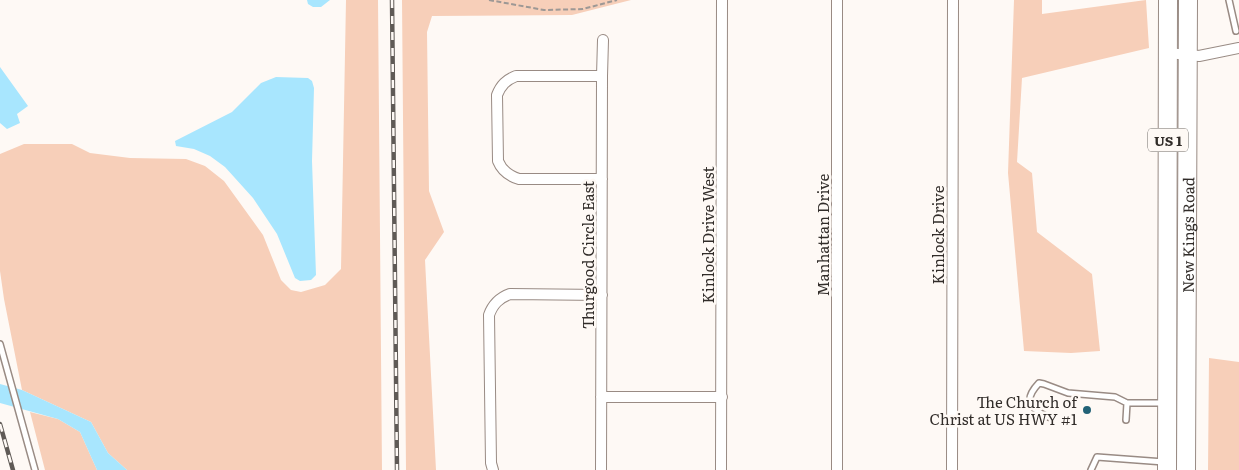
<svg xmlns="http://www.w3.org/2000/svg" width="1239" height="470" font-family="Literata,serif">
<rect width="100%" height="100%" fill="#fef9f5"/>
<path fill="#f7cfb9" d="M 346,0 L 378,0 L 382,470 L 127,470 L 108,453 L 91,422 L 22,390 L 4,299 L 0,271 L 0,154 L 24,144 L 72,144 L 90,153 L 130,158 L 186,159 L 205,166 L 224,181 L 263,235 L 281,280 L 291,290 L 301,292 L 325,285 L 341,269 Z
M 402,0 L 631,0 L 572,15 L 432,16 L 427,32 L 429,191 L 444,232 L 425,260 L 436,470 L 406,470 Z
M 1014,0 L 1042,0 L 1042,14 L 1146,0 L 1149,48 L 1022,78 L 1017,162 L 1032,173 L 1037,232 L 1092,274 L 1100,351 L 1071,353 L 1024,351 L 1008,173 Z
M 1209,358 L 1239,362 L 1239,470 L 1208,470 Z
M 30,412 L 58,419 L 80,432 L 97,470 L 45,470 Z"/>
<path fill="#a8e6fe" d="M 307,0 L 330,0 L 321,7 L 313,7 L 308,4 Z
M 0,67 L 28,106 L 17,114 L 20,123 L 7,129 L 0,123 Z
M 276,77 L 308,78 L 312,81 L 314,88 L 312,161 L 316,275 L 311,280 L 300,281 L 295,278 L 277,234 L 253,198 L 225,167 L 210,156 L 194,149 L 176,146 L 175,141 L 232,112 L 261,83 Z
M 0,384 L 22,390 L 91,422 L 108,453 L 127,470 L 97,470 L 80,432 L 58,419 L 0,403 Z"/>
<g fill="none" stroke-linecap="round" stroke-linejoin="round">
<defs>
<path id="lane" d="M 1229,0 L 1236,31
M 0,344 L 35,470
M 1048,417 C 1029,408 1023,400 1039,383 L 1044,384 L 1068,393 L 1115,397 L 1127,403 L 1164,403
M 1126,420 L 1127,403
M 1091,470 L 1097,457 L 1164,462"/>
<path id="street" d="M 1168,53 L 1199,56 L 1239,48
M 602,179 L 519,179 C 509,176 502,171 498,161 L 497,95 C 501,85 506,80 516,76 L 602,76
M 601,397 L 722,397
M 493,470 L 491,463 L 489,315 C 493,304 499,298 510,294 L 602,295
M 601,470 L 602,76 L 603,40
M 721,470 L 722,0
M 837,470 L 837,0
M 952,470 L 953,0"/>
<g id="highway">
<path d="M 1167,470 L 1168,0"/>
<path id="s1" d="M 1186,470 L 1188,0"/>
</g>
</defs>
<use href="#lane" stroke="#998b84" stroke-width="8"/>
<use href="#street" stroke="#998b84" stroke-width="12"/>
<use href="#highway" stroke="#998b84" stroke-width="20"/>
<path stroke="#9d9895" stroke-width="2" stroke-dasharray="5 2.5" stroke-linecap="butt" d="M 489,0 L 544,10 L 583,9 L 617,0"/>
<use href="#lane" stroke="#fff" stroke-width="5"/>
<use href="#street" stroke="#fff" stroke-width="10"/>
<use href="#highway" stroke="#fff" stroke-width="18"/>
<defs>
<path id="rail" d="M 392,0 L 397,470
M 0,424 L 13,470"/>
</defs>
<use href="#rail" stroke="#5f5a56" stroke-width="4.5"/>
<use href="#rail" stroke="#fef9f5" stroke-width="2.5" stroke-dasharray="8" stroke-linecap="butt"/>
</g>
<circle fill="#226277" stroke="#fef9f5" stroke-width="2" cx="1087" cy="410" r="5"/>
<g text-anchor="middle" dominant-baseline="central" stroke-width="5" stroke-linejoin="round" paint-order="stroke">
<rect fill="#fef9f5" stroke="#6e6a66" stroke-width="1" x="1148" y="128.5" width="40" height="23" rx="4"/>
<g font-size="14" font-weight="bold" fill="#312c29">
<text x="1168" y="140">US 1</text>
</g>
<g font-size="15" fill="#312c29" stroke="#fef9f5">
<text transform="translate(707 235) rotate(-90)">Kinlock Drive West</text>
<text transform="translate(822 235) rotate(-90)">Manhattan Drive</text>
<text transform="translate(937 235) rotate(-90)">Kinlock Drive</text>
<text stroke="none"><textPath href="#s1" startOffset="235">New Kings Road</textPath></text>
<text transform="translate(587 255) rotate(-90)">Thurgood Circle East</text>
</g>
<g font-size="15" fill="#312c29" stroke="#fef9f5" text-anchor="end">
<text x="1077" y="401">The Church of<tspan x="1077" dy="17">Christ at US HWY #1</tspan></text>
</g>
</g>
</svg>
